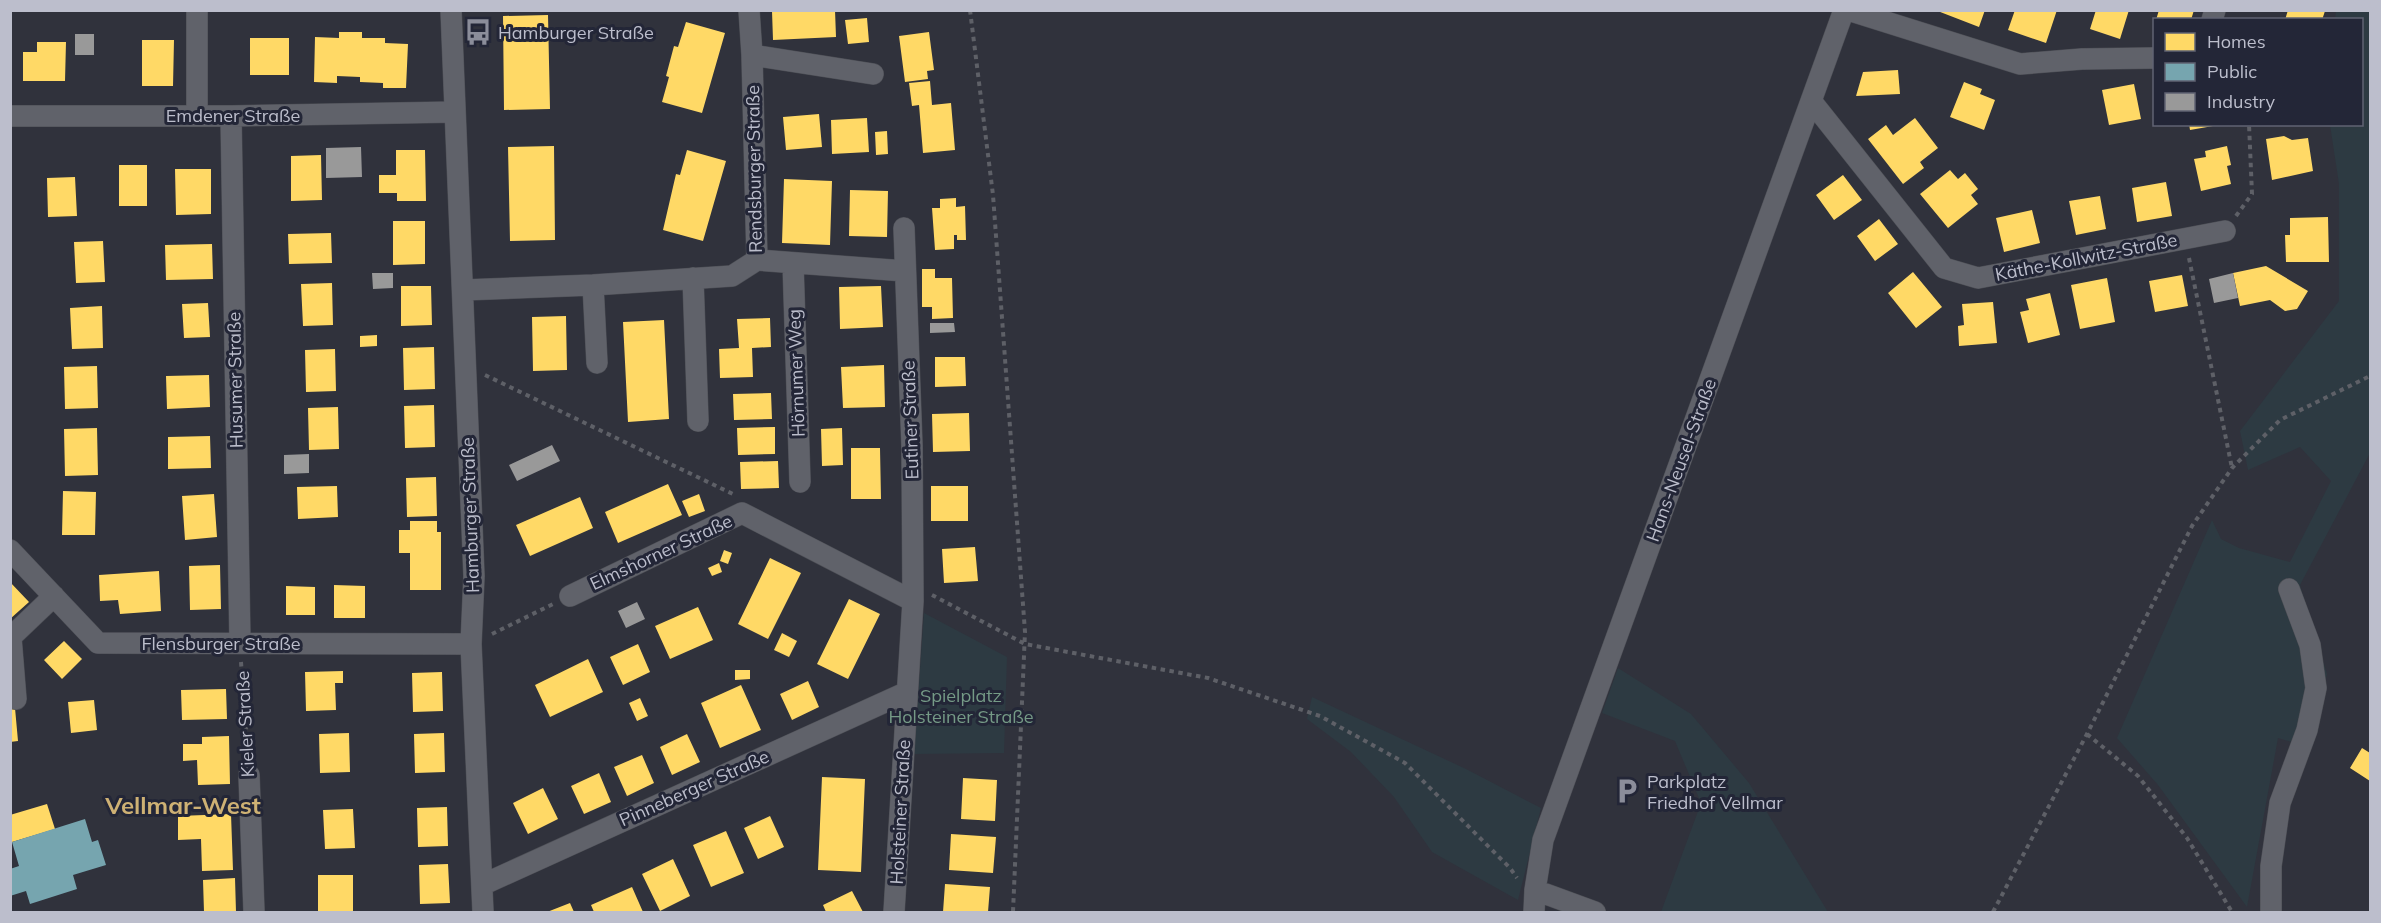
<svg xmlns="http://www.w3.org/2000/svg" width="2381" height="923" font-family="Mulish,sans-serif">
<rect width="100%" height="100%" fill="#30323c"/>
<path fill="#2d3a42" d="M 2336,11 L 2370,11 L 2370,453 L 2300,585 L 2327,674 L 2309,747 L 2278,738 L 2247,907 L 2158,785 L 2117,738 L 2212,520 L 2221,539 L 2239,548 L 2290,562 L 2331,481 L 2300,447 L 2248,470 L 2240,431 L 2339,301 L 2339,184 L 2330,125 L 2362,124 L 2362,20 L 2335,19 Z
M 924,613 L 1007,657 L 1004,753 L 914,754 Z
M 1618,668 L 1691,714 L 1749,783 L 1828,912 L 1661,912 L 1701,803 L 1675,741 L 1602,713 Z
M 1312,697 L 1466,769 L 1541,808 L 1518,900 L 1432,852 L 1394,797 L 1351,752 L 1307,719 Z"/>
<path fill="#ffd966" d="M 835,10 L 836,37 L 773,40 L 772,11 Z
M 1935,10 L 1985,10 L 1979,27 Z
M 2015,10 L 2057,10 L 2046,43 L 2008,30 Z
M 2096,10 L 2129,10 L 2120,39 L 2090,29 Z
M 2159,10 L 2194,10 L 2191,20 L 2156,20 Z
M 2288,10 L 2324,10 L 2325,11 L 2322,20 L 2285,20 Z
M 548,15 L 550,109 L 504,110 L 503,16 Z
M 867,18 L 869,42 L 848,44 L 845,20 Z
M 686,22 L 725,33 L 702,113 L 662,102 L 669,77 L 666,76 L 674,46 L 678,47 Z
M 339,32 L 362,32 L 362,38 L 385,38 L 385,43 L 408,44 L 406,88 L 383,88 L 383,83 L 360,82 L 360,77 L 337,76 L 337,83 L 314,82 L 315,37 L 339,38 Z
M 929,32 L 934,70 L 927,71 L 928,79 L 905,82 L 899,36 Z
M 250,38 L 289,38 L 289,75 L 250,75 Z
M 142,40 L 174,40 L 173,86 L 142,86 Z
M 37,42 L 66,42 L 65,81 L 23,81 L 23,52 L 37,52 Z
M 1898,70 L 1900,94 L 1856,96 L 1863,72 Z
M 930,81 L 932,105 L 951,103 L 955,150 L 923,153 L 919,105 L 912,106 L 909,83 Z
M 1964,82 L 1982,89 L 1980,94 L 1995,100 L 1984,130 L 1950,117 Z
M 2134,84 L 2141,119 L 2109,125 L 2102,90 Z
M 819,114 L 822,147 L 786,150 L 783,117 Z
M 867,118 L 869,152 L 832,154 L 831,120 Z
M 1915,118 L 1938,148 L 1920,162 L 1924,168 L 1903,184 L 1868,139 L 1886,125 L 1893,135 Z
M 2189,124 L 2213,124 L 2213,126 L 2190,130 Z
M 887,131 L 888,154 L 876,155 L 875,132 Z
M 2284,136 L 2292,140 L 2308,138 L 2313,171 L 2272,180 L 2266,139 Z
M 554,146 L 555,240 L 510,241 L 508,147 Z
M 2227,146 L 2231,165 L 2227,166 L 2231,184 L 2201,191 L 2194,159 L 2206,157 L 2205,151 Z
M 396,150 L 425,150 L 426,201 L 397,201 L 397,193 L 379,193 L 379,175 L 396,175 Z
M 687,150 L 726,161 L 703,241 L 663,230 L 676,174 L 680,175 Z
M 321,155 L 322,200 L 291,201 L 291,156 Z
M 119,165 L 147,165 L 147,206 L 119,206 Z
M 175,169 L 211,169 L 211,214 L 176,215 Z
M 1950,170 L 1958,179 L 1965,173 L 1978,189 L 1971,195 L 1978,204 L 1948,228 L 1920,194 Z
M 1843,175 L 1862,200 L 1834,220 L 1816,195 Z
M 75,177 L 77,216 L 48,217 L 47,178 Z
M 784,179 L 832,181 L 830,245 L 782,243 Z
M 2166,182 L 2172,216 L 2137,222 L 2132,188 Z
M 850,190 L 888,191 L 887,237 L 849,236 Z
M 2100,196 L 2106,229 L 2076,235 L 2069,201 Z
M 956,198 L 956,207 L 965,206 L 966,240 L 957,240 L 957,235 L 954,235 L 954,249 L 935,250 L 932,208 L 940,208 L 940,199 Z
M 2032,210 L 2040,243 L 2004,252 L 1996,218 Z
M 2328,217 L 2329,262 L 2286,262 L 2285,235 L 2290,235 L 2290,218 Z
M 1879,219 L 1898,244 L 1875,261 L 1857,236 Z
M 393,221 L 425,221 L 425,264 L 393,265 Z
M 331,233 L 332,263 L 289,264 L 288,234 Z
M 103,241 L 105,282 L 76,283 L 74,242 Z
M 212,244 L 213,279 L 166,280 L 165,245 Z
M 2266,266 L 2308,291 L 2297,309 L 2285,311 L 2270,300 L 2240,306 L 2233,273 Z
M 922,269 L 935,269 L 935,278 L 952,278 L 953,318 L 932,319 L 932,307 L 922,307 Z
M 1913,272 L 1942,307 L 1916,328 L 1888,293 Z
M 2182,275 L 2188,306 L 2155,312 L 2149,281 Z
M 2107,278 L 2115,322 L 2080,329 L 2071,285 Z
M 332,283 L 333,325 L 303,326 L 301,284 Z
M 401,286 L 431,286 L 432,325 L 401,326 Z
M 881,286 L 883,327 L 840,329 L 839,287 Z
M 2050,293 L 2060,335 L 2028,343 L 2020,312 L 2029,310 L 2026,299 Z
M 1993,302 L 1997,343 L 1959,346 L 1958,326 L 1964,325 L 1962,304 Z
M 208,303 L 210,337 L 184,338 L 182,304 Z
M 102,306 L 103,348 L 72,349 L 70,308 Z
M 566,316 L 567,370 L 533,371 L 532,317 Z
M 770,318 L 771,347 L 752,348 L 753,377 L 720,378 L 719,349 L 739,348 L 737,319 Z
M 664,320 L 669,419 L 628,422 L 623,322 Z
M 377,335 L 377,346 L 360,347 L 360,336 Z
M 434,347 L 435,389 L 404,390 L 403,348 Z
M 335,349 L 336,391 L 306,392 L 305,350 Z
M 935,357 L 965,357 L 966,386 L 935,387 Z
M 884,365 L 885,407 L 843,408 L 841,367 Z
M 97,366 L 98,408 L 65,409 L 64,367 Z
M 209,375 L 210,407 L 167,409 L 166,376 Z
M 771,393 L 772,419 L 734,420 L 733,394 Z
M 434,405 L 435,447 L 405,448 L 404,406 Z
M 338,407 L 339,449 L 309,450 L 308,408 Z
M 969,413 L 970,451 L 933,452 L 932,414 Z
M 775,427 L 775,454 L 738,455 L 737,428 Z
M 97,428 L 98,475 L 65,476 L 64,429 Z
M 842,428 L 843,465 L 822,466 L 821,429 Z
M 210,436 L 211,468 L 168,469 L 168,437 Z
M 851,448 L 880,448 L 881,499 L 851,499 Z
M 778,461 L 779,488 L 741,489 L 740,462 Z
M 436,477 L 437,516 L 407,517 L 406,478 Z
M 668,484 L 682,515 L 618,543 L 605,512 Z
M 337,486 L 338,517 L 298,519 L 297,487 Z
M 931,486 L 968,486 L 968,521 L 931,521 Z
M 63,491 L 96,492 L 95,535 L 62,535 Z
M 214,494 L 217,537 L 185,540 L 182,496 Z
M 699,494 L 705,511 L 689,517 L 682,501 Z
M 580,497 L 593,528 L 530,556 L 516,525 Z
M 410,521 L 437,521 L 437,532 L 441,532 L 441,590 L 410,590 L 410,553 L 399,553 L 399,530 L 410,530 Z
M 975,547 L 978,581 L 944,583 L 942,549 Z
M 724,550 L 732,553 L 728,564 L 720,561 Z
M 770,558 L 801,573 L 768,639 L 738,624 Z
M 719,563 L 722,572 L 712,576 L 708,568 Z
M 220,565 L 221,609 L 190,610 L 189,566 Z
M 159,571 L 161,611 L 120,614 L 118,600 L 100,601 L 99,575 Z
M 10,582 L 29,602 L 10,619 Z
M 334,585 L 365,586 L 365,618 L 334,618 Z
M 286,586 L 315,587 L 315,615 L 286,615 Z
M 849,599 L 880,614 L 848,679 L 817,664 Z
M 698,607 L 713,640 L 670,659 L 655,626 Z
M 782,633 L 797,641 L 789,657 L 774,650 Z
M 64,641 L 82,659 L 62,679 L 44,660 Z
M 638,644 L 650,672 L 623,685 L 610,657 Z
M 588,659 L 603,692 L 550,717 L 535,685 Z
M 735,670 L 750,670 L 750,679 L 735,680 Z
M 343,671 L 343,683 L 335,683 L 336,710 L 306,711 L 305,672 Z
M 442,672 L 443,711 L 413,712 L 412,673 Z
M 808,681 L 819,707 L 792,720 L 780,694 Z
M 741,685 L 761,730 L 720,748 L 701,703 Z
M 226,689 L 227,719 L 182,720 L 181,690 Z
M 640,698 L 648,716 L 637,721 L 629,703 Z
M 94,700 L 97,730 L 71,733 L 68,702 Z
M 10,708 L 15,708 L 18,741 L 10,742 Z
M 349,733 L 350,772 L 320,773 L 319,734 Z
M 444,733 L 445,772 L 415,773 L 414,734 Z
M 687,734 L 700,762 L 672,775 L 660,747 Z
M 229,736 L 230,784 L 198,785 L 197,760 L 183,761 L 183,744 L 202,744 L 202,737 Z
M 2362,748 L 2370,753 L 2370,781 L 2350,768 Z
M 642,755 L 654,783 L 627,796 L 614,767 Z
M 599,773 L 611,802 L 584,814 L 571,786 Z
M 822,777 L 865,779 L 861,872 L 818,870 Z
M 963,778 L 997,780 L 995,821 L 961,819 Z
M 543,788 L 558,819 L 528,834 L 513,803 Z
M 47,804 L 55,829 L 12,842 L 10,815 Z
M 447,807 L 448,846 L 418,847 L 417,808 Z
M 353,809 L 355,848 L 325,849 L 323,810 Z
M 231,814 L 233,870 L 202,871 L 201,839 L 178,840 L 178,816 Z
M 770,816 L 784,847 L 758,859 L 744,828 Z
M 726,831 L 744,873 L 711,887 L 693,845 Z
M 951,834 L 996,837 L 993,873 L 949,870 Z
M 673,859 L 690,896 L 660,911 L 642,874 Z
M 448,864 L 450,903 L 420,904 L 419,865 Z
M 318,875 L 353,875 L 353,912 L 318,912 Z
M 235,878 L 236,912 L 204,912 L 203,880 Z
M 945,884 L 990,887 L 988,912 L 943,912 Z
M 632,887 L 643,912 L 594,912 L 591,905 Z
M 852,891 L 863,912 L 826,912 L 823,905 Z
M 570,903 L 574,912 L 547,912 Z"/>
<path fill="#76a5af" d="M 85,819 L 92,842 L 98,840 L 106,865 L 73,875 L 77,889 L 30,904 L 26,891 L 10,896 L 10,869 L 19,866 L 12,842 Z"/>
<path fill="#999" d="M 75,34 L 94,34 L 94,55 L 75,55 Z
M 361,147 L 362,177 L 326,178 L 326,148 Z
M 372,273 L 393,273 L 393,288 L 373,289 Z
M 2233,273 L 2238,298 L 2214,303 L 2209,279 Z
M 930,323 L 954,323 L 955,332 L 930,333 Z
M 552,445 L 560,461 L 517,481 L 509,465 Z
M 309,454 L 309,473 L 284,474 L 284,455 Z
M 637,602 L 645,619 L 626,628 L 618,611 Z"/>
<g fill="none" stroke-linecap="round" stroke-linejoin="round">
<defs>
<path id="minor" d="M 451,10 L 474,576 L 471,644 L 483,912
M 1848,10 L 2020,64 L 2082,59 L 2154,58
M 2212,20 L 2215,10
M 752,55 L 873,74
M 1812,102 L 1944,268 L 1978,278 L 2225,231
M 197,115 L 197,10
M 10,116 L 231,116 L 455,112
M 231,116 L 240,643
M 757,260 L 905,271
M 793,263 L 800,482
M 693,278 L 698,421
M 593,285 L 597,363
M 463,290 L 593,285 L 732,276 L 757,260 L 752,55 L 749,10
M 10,550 L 98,643 L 471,644
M 570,596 L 742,513 L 913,601
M 16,699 L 11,637 L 54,596
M 249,775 L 254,912
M 482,885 L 907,692
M 1535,890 L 1595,912
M 894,912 L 913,601 L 912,446 L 904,228
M 1534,912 L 1535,890 L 1543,840 L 1844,10
M 2271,912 L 2271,866 L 2280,803 L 2307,730 L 2316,688 L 2310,645 L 2289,589"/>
</defs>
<use href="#minor" stroke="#4c4e55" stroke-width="22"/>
<path stroke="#5e6067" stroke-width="4" stroke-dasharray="4.5 4.5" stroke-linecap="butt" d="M 970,10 L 993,195 L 1025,632 L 1013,912
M 2236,216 L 2252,194 L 2249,124
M 2189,258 L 2232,468
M 485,375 L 735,495
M 932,595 L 1025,644 L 1208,678 L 1320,716 L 1405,763 L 1510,868 L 1517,878
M 492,634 L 553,604
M 241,662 L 248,756
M 2087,734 L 2138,776 L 2187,838 L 2232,912
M 1993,912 L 2087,734 L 2192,526 L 2232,468 L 2280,420 L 2370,376"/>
<use href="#minor" stroke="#60626a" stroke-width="21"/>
</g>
<defs>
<symbol id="bus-bare" viewBox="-9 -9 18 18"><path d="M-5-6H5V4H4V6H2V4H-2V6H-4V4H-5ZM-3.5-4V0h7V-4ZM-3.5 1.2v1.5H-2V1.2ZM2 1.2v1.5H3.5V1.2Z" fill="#8b8d9a" stroke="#232637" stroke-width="2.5" paint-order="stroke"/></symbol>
<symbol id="parking-bare" viewBox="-9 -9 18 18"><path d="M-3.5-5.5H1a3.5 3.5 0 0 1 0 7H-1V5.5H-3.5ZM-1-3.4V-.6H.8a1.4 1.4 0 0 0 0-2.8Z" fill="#8b8d9a" stroke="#232637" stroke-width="2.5" paint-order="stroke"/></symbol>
</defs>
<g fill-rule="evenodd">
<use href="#bus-bare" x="459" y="13" width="38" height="38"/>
<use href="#parking-bare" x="1608" y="772" width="38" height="38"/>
</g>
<g text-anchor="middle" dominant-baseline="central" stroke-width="6" stroke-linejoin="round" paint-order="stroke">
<g font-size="18" fill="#bcbecc" stroke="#232637" text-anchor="start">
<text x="498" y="32">Hamburger Straße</text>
<text x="1647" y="781">Parkplatz<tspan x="1647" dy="21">Friedhof Vellmar</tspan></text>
</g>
<g font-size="18" fill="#bcbecc" stroke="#232637">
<text x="233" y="115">Emdener Straße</text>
<text transform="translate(754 169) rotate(-91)">Rendsburger Straße</text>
<text transform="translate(2086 257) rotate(-11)">Käthe-Kollwitz-Straße</text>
<text transform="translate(796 373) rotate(-92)">Hörnumer Weg</text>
<text transform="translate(235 380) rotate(-91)">Husumer Straße</text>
<text transform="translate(910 420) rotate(-92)">Eutiner Straße</text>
<text transform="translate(1681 460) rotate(-70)">Hans-Neusel-Straße</text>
<text transform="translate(470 515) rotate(-92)">Hamburger Straße</text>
<text transform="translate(661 552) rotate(-25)">Elmshorner Straße</text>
<text x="221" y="643">Flensburger Straße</text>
<text transform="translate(245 724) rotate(-93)">Kieler Straße</text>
<text transform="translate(694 788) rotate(-24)">Pinneberger Straße</text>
<text transform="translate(900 812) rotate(-87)">Holsteiner Straße</text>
</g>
<g font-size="18" fill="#759a86" stroke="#232637">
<text x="961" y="695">Spielplatz<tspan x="961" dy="21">Holsteiner Straße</tspan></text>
</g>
<g font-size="24" font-weight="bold" fill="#ceb174" stroke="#232637">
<text x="183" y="805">Vellmar-West</text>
</g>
</g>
<rect width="2381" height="923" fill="none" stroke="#bcbecc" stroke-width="24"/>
<rect x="2153" y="18" width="210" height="108" fill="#232637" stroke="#606373" stroke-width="1.5"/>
<rect x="2165" y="33" width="30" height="18" fill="#ffd966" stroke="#606373" stroke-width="1.5"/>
<text x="2207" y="48" font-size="18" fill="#bcbecc">Homes</text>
<rect x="2165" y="63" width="30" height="18" fill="#76a5af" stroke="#606373" stroke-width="1.5"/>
<text x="2207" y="78" font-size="18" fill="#bcbecc">Public</text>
<rect x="2165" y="93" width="30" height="18" fill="#999999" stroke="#606373" stroke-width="1.5"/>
<text x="2207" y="108" font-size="18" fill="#bcbecc">Industry</text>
</svg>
